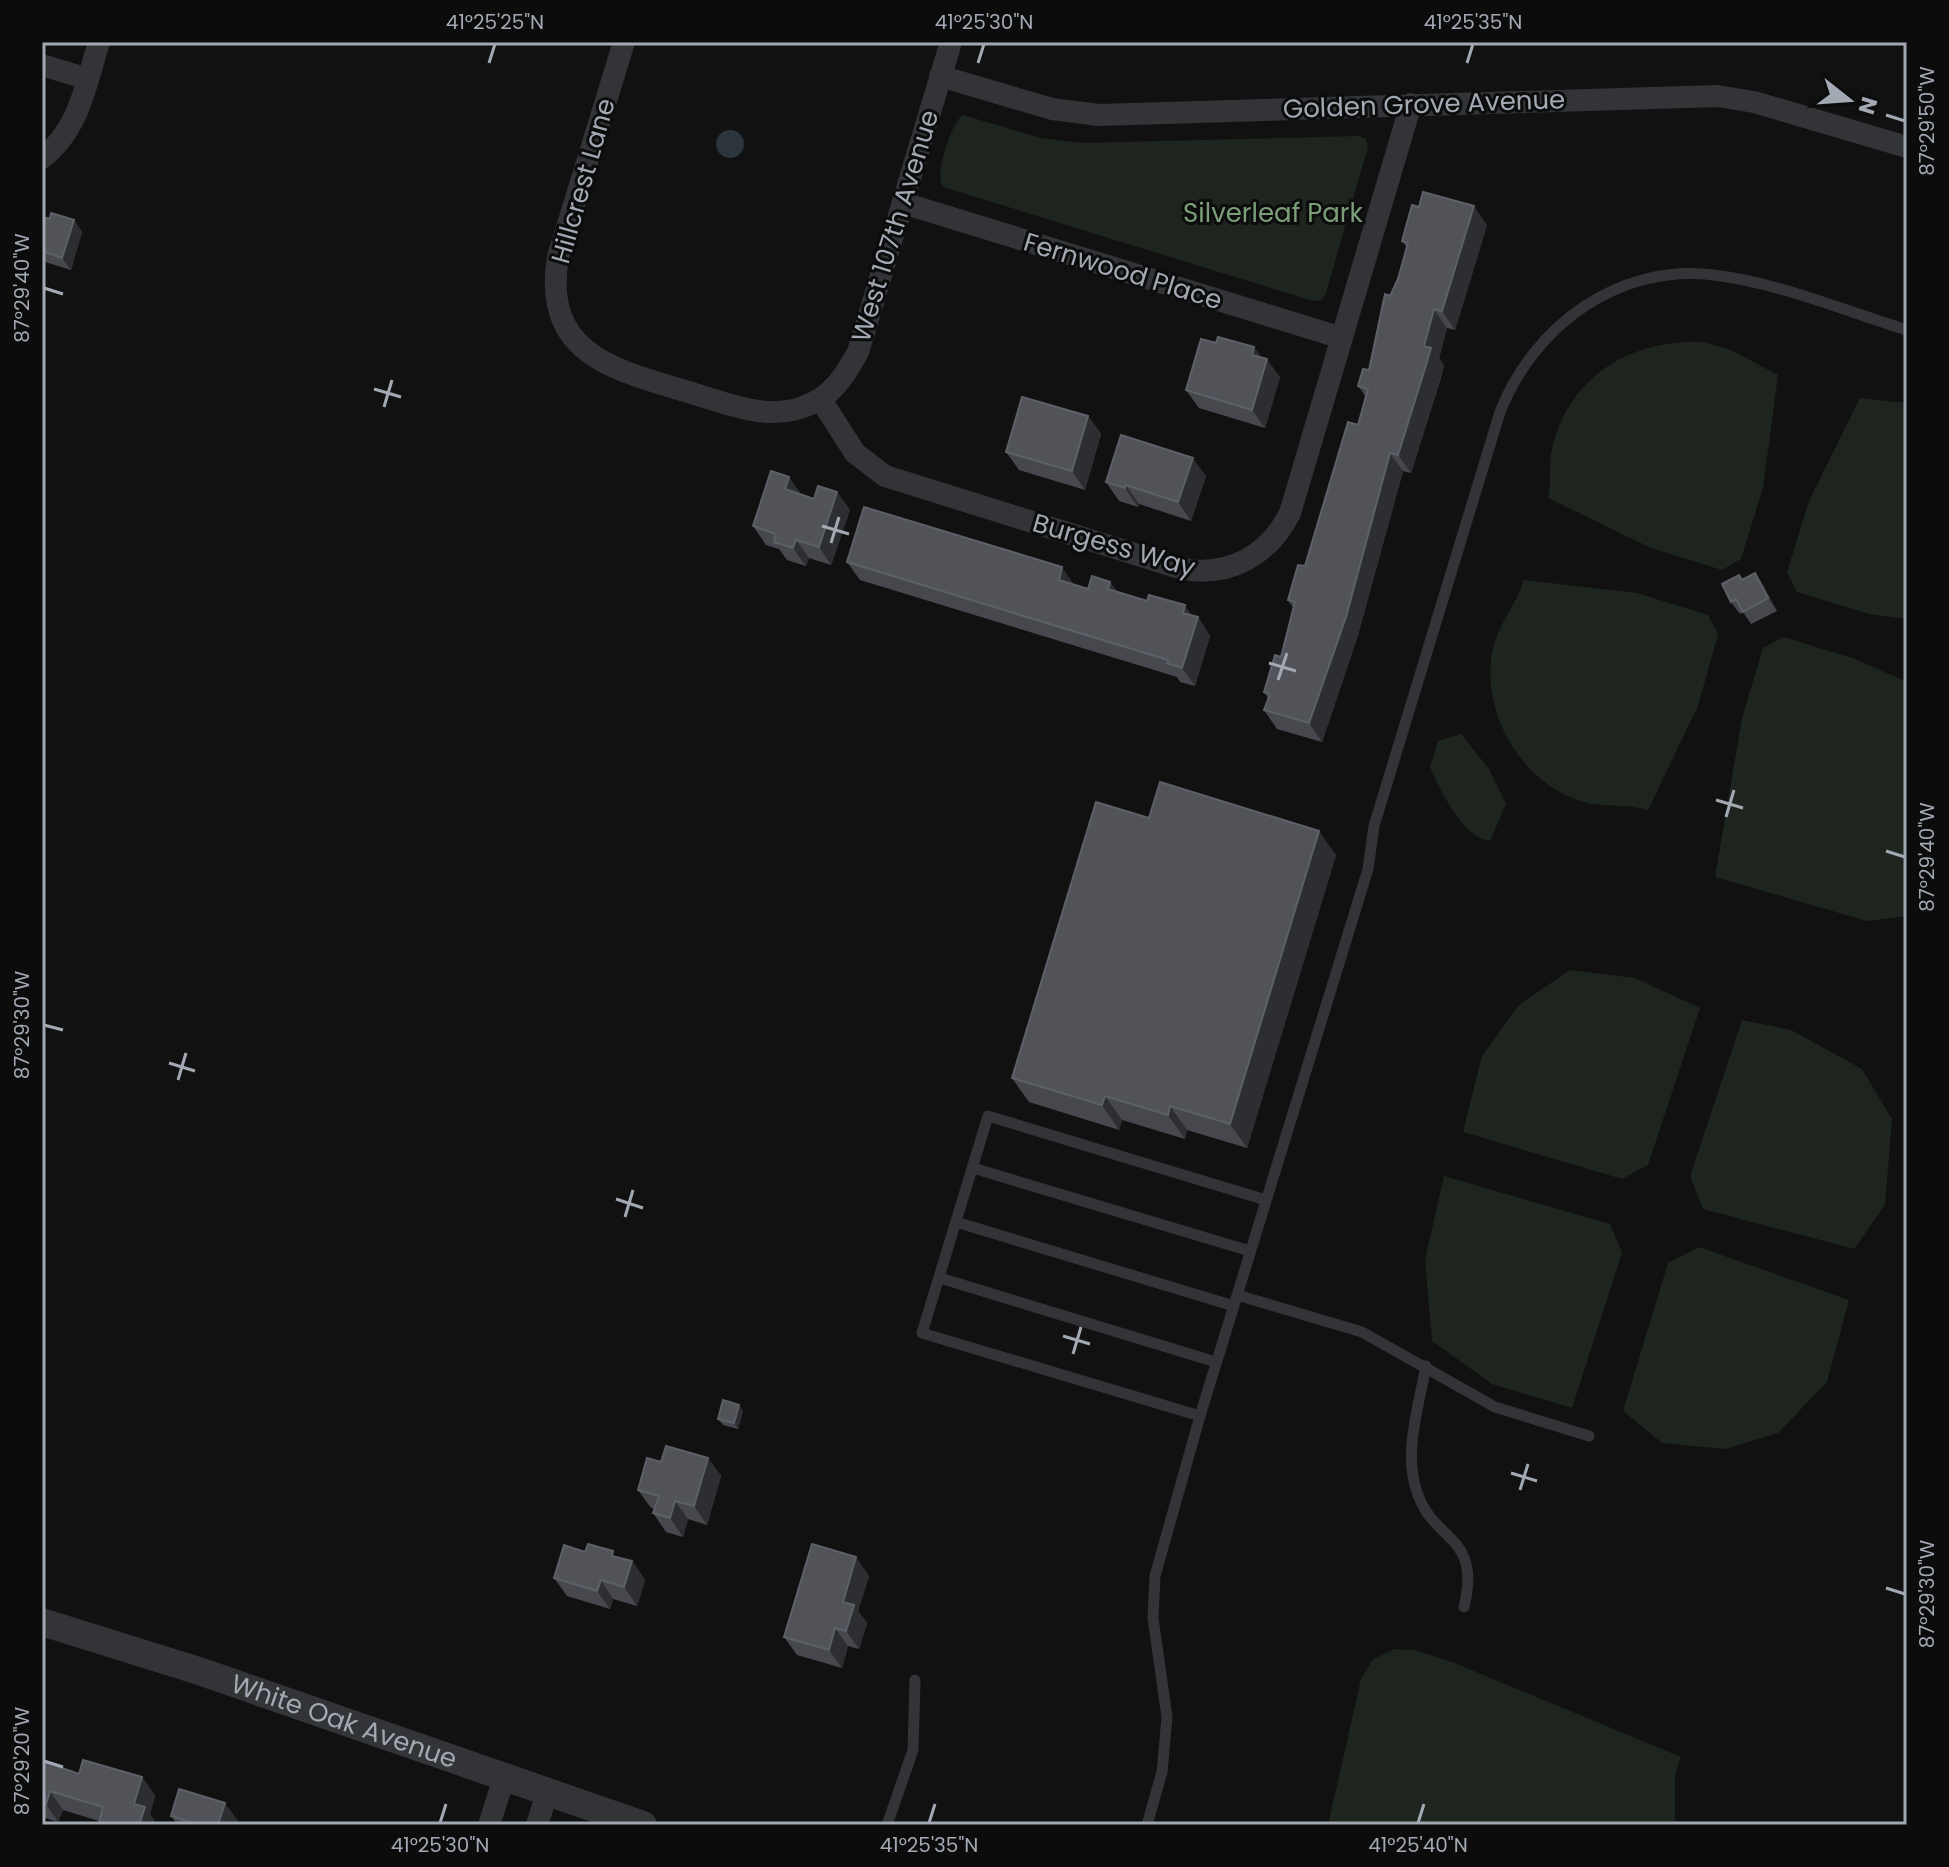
<svg xmlns="http://www.w3.org/2000/svg" width="1949" height="1867" font-family="Poppins,sans-serif">
<rect width="100%" height="100%" fill="#111112"/>
<path fill="#1d251e" d="M 963,115 L 1041,138 L 1082,143 L 1359,136 L 1366,139 L 1368,147 L 1326,293 L 1322,300 L 1313,301 L 943,187 C 934,176 951,122 963,115 Z
M 1704,342 L 1731,350 L 1778,375 L 1763,488 L 1741,559 L 1722,570 L 1651,548 L 1548,498 C 1552,482 1548,465 1552,449 C 1569,375 1632,339 1704,342 Z
M 1860,398 L 1907,403 L 1907,619 L 1869,614 L 1797,592 L 1787,572 L 1809,501 Z
M 1524,580 L 1637,593 L 1708,615 L 1718,634 L 1698,706 L 1648,810 C 1624,803 1599,809 1575,799 C 1519,778 1482,712 1492,653 C 1497,625 1516,606 1524,580 Z
M 1784,637 L 1855,659 L 1907,682 L 1907,916 L 1867,921 L 1715,877 L 1742,718 L 1763,648 Z
M 1461,734 L 1489,769 L 1506,804 L 1490,841 C 1463,838 1440,790 1430,767 L 1438,741 Z
M 1570,970 L 1635,978 L 1700,1008 L 1648,1165 L 1622,1179 L 1463,1132 L 1482,1056 L 1519,1005 Z
M 1742,1020 L 1791,1030 L 1862,1069 L 1892,1119 L 1885,1205 L 1854,1249 L 1703,1209 L 1690,1176 Z
M 1444,1176 L 1610,1224 L 1622,1253 L 1572,1408 L 1492,1384 L 1432,1341 L 1425,1260 Z
M 1699,1247 L 1849,1300 L 1827,1382 L 1778,1433 L 1725,1449 L 1662,1443 L 1623,1411 L 1668,1263 Z
M 1395,1649 L 1414,1650 L 1452,1662 L 1681,1757 L 1675,1775 L 1675,1825 L 1328,1825 L 1361,1679 L 1373,1659 Z"/>
<path fill="#2b353b" d="M716 144a14 14 0 1 1 28 0a14 14 0 1 1-28 0Z"/>
<g fill="none" stroke-linecap="round" stroke-linejoin="round">
<path stroke="#323437" stroke-width="11" d="M 973,1168 L 1250,1251
M 956,1222 L 1234,1306
M 940,1278 L 1216,1362
M 1237,1295 L 1362,1332 L 1495,1407 L 1589,1436
M 1426,1366 C 1419,1405 1404,1450 1416,1489 C 1432,1544 1482,1532 1464,1607
M 1200,1416 L 922,1333 L 988,1116 L 1266,1200
M 887,1825 L 913,1750 L 915,1680
M 1147,1825 L 1162,1772 L 1167,1717 L 1153,1618 L 1155,1576 L 1200,1416 L 1368,869 L 1374,826 L 1500,412 C 1534,326 1618,263 1714,275 C 1779,283 1845,311 1907,330"/>
<path stroke="#323437" stroke-width="22" d="M 624,42 L 558,257 C 541,358 620,371 695,394 C 731,405 767,420 803,407 C 831,398 845,376 858,352 L 951,42
M 42,65 L 88,79
M 940,76 L 1052,109 L 1099,115 L 1717,96 L 1754,102 L 1907,147
M 42,158 C 79,130 86,84 99,42
M 903,203 L 1342,338
M 821,400 L 855,453 L 885,476 L 1183,569 C 1230,577 1269,555 1290,513 L 1411,104
M 489,1825 L 504,1778
M 537,1825 L 547,1793"/>
<path stroke="#323437" stroke-width="28" id="s1" d="M 42,1622 L 199,1671 L 643,1825"/>
</g>
<path fill="#47484e" d="M 42,217 L 74,220 L 82,232 L 71,270 L 42,261 Z
M 1487,225 L 1455,330 L 1447,328 L 1439,358 L 1444,366 L 1439,384 L 1411,473 L 1403,471 L 1358,635 L 1322,742 L 1277,729 L 1264,710 L 1268,698 L 1264,692 L 1281,657 L 1292,617 L 1294,609 L 1288,600 L 1305,566 L 1358,425 L 1366,397 L 1358,386 L 1369,370 L 1398,279 L 1407,248 L 1402,241 Z
M 1261,357 L 1280,377 L 1265,428 L 1199,408 L 1186,390 Z
M 1088,416 L 1101,434 L 1085,490 L 1019,470 L 1006,452 Z
M 1206,476 L 1191,521 L 1139,504 L 1138,507 L 1119,501 L 1106,482 Z
M 789,477 L 801,495 L 814,499 L 837,492 L 850,510 L 831,565 L 809,558 L 806,566 L 787,560 L 779,549 L 766,545 L 753,526 Z
M 847,562 L 1075,585 L 1088,589 L 1110,582 L 1117,592 L 1198,617 L 1210,636 L 1195,686 L 1180,682 L 1177,677 L 860,580 Z
M 1755,573 L 1763,585 L 1777,611 L 1751,624 L 1743,612 L 1740,614 L 1731,602 L 1739,575 L 1742,579 Z
M 1149,818 L 1336,855 L 1247,1148 L 1187,1130 L 1185,1139 L 1122,1120 L 1119,1130 L 1029,1102 L 1012,1078 Z
M 743,1411 L 738,1429 L 723,1425 L 718,1419 Z
M 708,1458 L 721,1476 L 707,1525 L 688,1519 L 683,1537 L 666,1532 L 653,1513 L 655,1509 L 651,1508 L 638,1490 L 661,1462 Z
M 585,1552 L 617,1557 L 632,1561 L 645,1580 L 637,1606 L 613,1599 L 610,1609 L 567,1596 L 554,1578 Z
M 869,1576 L 858,1611 L 867,1623 L 859,1649 L 848,1646 L 842,1668 L 797,1655 L 784,1637 Z
M 42,1761 L 79,1774 L 142,1777 L 155,1796 L 150,1814 L 157,1825 L 102,1825 L 99,1821 L 63,1810 L 58,1822 L 42,1817 Z
M 171,1816 L 238,1821 L 236,1825 L 178,1825 Z"/>
<path fill="#2d2e31" d="M 1474,206 L 1487,225 L 1455,330 L 1442,311 Z
M 74,220 L 82,232 L 71,270 L 62,258 Z
M 1434,309 L 1447,328 L 1439,358 L 1444,366 L 1411,473 L 1398,455 L 1424,346 Z
M 1254,347 L 1266,363 L 1267,359 L 1280,377 L 1265,428 L 1252,410 L 1252,355 Z
M 1088,416 L 1101,434 L 1085,490 L 1072,471 Z
M 1390,453 L 1403,471 L 1358,635 L 1322,742 L 1309,723 Z
M 1193,458 L 1206,476 L 1191,521 L 1178,502 Z
M 789,477 L 802,495 L 785,489 Z
M 1126,485 L 1139,504 L 1138,507 L 1125,488 Z
M 837,492 L 850,510 L 831,565 L 819,547 Z
M 796,540 L 809,558 L 806,566 L 793,548 Z
M 1062,567 L 1075,586 L 1059,580 Z
M 1755,573 L 1763,585 L 1777,611 L 1768,598 Z
M 1110,582 L 1123,600 L 1108,589 Z
M 1185,605 L 1196,622 L 1198,617 L 1210,636 L 1195,686 L 1182,668 L 1183,613 Z
M 1319,831 L 1336,855 L 1247,1148 L 1230,1124 Z
M 1105,1096 L 1122,1120 L 1119,1130 L 1102,1105 Z
M 1170,1106 L 1187,1130 L 1185,1139 L 1168,1115 Z
M 739,1405 L 743,1411 L 738,1429 L 734,1423 Z
M 708,1458 L 721,1476 L 707,1525 L 694,1506 Z
M 675,1501 L 688,1519 L 683,1537 L 670,1518 Z
M 856,1557 L 869,1576 L 858,1611 L 867,1623 L 859,1649 L 846,1631 L 843,1602 Z
M 632,1561 L 645,1580 L 637,1606 L 624,1587 Z
M 601,1580 L 613,1599 L 610,1609 L 597,1591 Z
M 835,1628 L 848,1646 L 842,1668 L 829,1650 Z
M 142,1777 L 155,1796 L 150,1814 L 157,1825 L 139,1825 L 134,1804 Z
M 50,1791 L 63,1810 L 58,1822 L 46,1804 Z
M 225,1803 L 238,1821 L 236,1825 L 218,1825 Z"/>
<path fill="#515359" stroke="#5d6067" stroke-width="2" d="M 1423,192 L 1474,206 L 1442,311 L 1434,309 L 1424,346 L 1431,348 L 1426,365 L 1398,455 L 1390,453 L 1346,617 L 1309,723 L 1264,710 L 1270,694 L 1264,692 L 1275,655 L 1281,657 L 1295,602 L 1288,600 L 1298,565 L 1305,566 L 1348,422 L 1358,425 L 1368,389 L 1358,386 L 1363,369 L 1369,370 L 1385,294 L 1390,296 L 1398,279 L 1408,243 L 1402,241 L 1412,205 L 1419,207 Z
M 51,213 L 74,220 L 62,258 L 42,251 L 42,217 L 50,219 Z
M 1218,337 L 1254,347 L 1252,355 L 1267,359 L 1252,410 L 1186,390 L 1201,339 L 1216,343 Z
M 1022,397 L 1088,416 L 1072,471 L 1006,452 Z
M 1121,435 L 1193,458 L 1178,502 L 1126,485 L 1125,488 L 1106,482 Z
M 771,471 L 789,477 L 785,489 L 814,499 L 818,486 L 837,492 L 819,547 L 796,540 L 793,548 L 774,542 L 776,534 L 753,526 Z
M 864,507 L 1062,567 L 1059,580 L 1088,589 L 1092,576 L 1110,582 L 1108,589 L 1147,601 L 1149,595 L 1185,605 L 1183,613 L 1198,617 L 1182,668 L 1167,663 L 1168,660 L 847,562 Z
M 1755,573 L 1768,598 L 1743,612 L 1736,599 L 1731,602 L 1722,584 L 1739,575 L 1742,580 Z
M 1160,782 L 1319,831 L 1230,1124 L 1170,1106 L 1168,1115 L 1105,1096 L 1102,1105 L 1012,1078 L 1096,802 L 1149,818 Z
M 723,1400 L 739,1405 L 734,1423 L 718,1419 Z
M 666,1446 L 708,1458 L 694,1506 L 675,1501 L 670,1518 L 653,1513 L 659,1496 L 638,1490 L 647,1458 L 661,1462 Z
M 588,1544 L 613,1551 L 612,1556 L 632,1561 L 624,1587 L 601,1580 L 597,1591 L 554,1578 L 564,1545 L 585,1552 Z
M 812,1544 L 856,1557 L 843,1602 L 854,1605 L 846,1631 L 835,1628 L 829,1650 L 784,1637 Z
M 83,1760 L 142,1777 L 134,1804 L 145,1807 L 139,1825 L 111,1825 L 99,1822 L 103,1807 L 50,1791 L 46,1804 L 42,1802 L 42,1761 L 79,1774 Z
M 179,1789 L 225,1803 L 218,1825 L 190,1825 L 191,1822 L 171,1816 Z"/>
<path fill="none" stroke="#a2a9b3" stroke-width="3" d="M 489,63 L 495,44M 978,63 L 984,44M 1467,63 L 1473,44M 1886,115 L 1905,121M 44,288 L 63,294M 374,389 L 401,397M 384,407 L 392,380M 822,526 L 849,534M 831,543 L 839,517M 1269,663 L 1296,671M 1278,680 L 1287,653M 1716,800 L 1743,808M 1726,817 L 1734,790M 1886,851 L 1905,857M 44,1025 L 63,1030M 169,1063 L 195,1071M 178,1080 L 186,1053M 616,1199 L 643,1208M 625,1217 L 633,1190M 1063,1336 L 1090,1344M 1073,1354 L 1081,1327M 1511,1473 L 1537,1481M 1520,1490 L 1528,1464M 1886,1588 L 1905,1594M 44,1761 L 63,1767M 440,1823 L 446,1804M 929,1823 L 935,1804M 1418,1823 L 1424,1804"/>
<g text-anchor="middle" dominant-baseline="central" stroke-width="6" stroke-linejoin="round" paint-order="stroke">
<g font-size="26" fill="#a2a9b3" stroke="#0c0c0d">
<text transform="translate(1424 104) rotate(-2)">Golden Grove Avenue</text>
<text transform="translate(583 181) rotate(-74)">Hillcrest Lane</text>
<text transform="translate(895 226) rotate(-73)">West 107th Avenue</text>
<text transform="translate(1123 271) rotate(17)">Fernwood Place</text>
<text transform="translate(1114 545) rotate(16)">Burgess Way</text>
<text stroke="none"><textPath href="#s1" startOffset="318">White Oak Avenue</textPath></text>
</g>
<g font-size="26" fill="#7b9e79" stroke="#0c0c0d">
<text x="1273" y="213">Silverleaf Park</text>
</g>
</g>
<rect width="1949" height="1867" fill="none" stroke="#0c0c0d" stroke-width="88"/>
<g transform="translate(1849 100) rotate(107)" stroke="#0c0c0d" stroke-width="6" paint-order="stroke">
<path d="M0-6L14 30L0 20L-14 30Z" fill="#a2a9b3"/>
<text y="-12" font-size="22" font-weight="bold" text-anchor="middle" fill="#a2a9b3">N</text>
</g>
<rect x="44" y="44" width="1861" height="1779" fill="none" stroke="#a2a9b3" stroke-width="3"/>
<g font-size="20" text-anchor="middle" fill="#a2a9b3">
<text x="495" y="29">41°25'25"N</text>
<text x="984" y="29">41°25'30"N</text>
<text x="1473" y="29">41°25'35"N</text>
<text transform="translate(1927 121) rotate(-90)" y="7">87°29'50"W</text>
<text transform="translate(22 288) rotate(-90)" y="7">87°29'40"W</text>
<text transform="translate(1927 857) rotate(-90)" y="7">87°29'40"W</text>
<text transform="translate(22 1025) rotate(-90)" y="7">87°29'30"W</text>
<text transform="translate(1927 1594) rotate(-90)" y="7">87°29'30"W</text>
<text transform="translate(22 1761) rotate(-90)" y="7">87°29'20"W</text>
<text x="440" y="1852">41°25'30"N</text>
<text x="929" y="1852">41°25'35"N</text>
<text x="1418" y="1852">41°25'40"N</text>
</g>
</svg>
